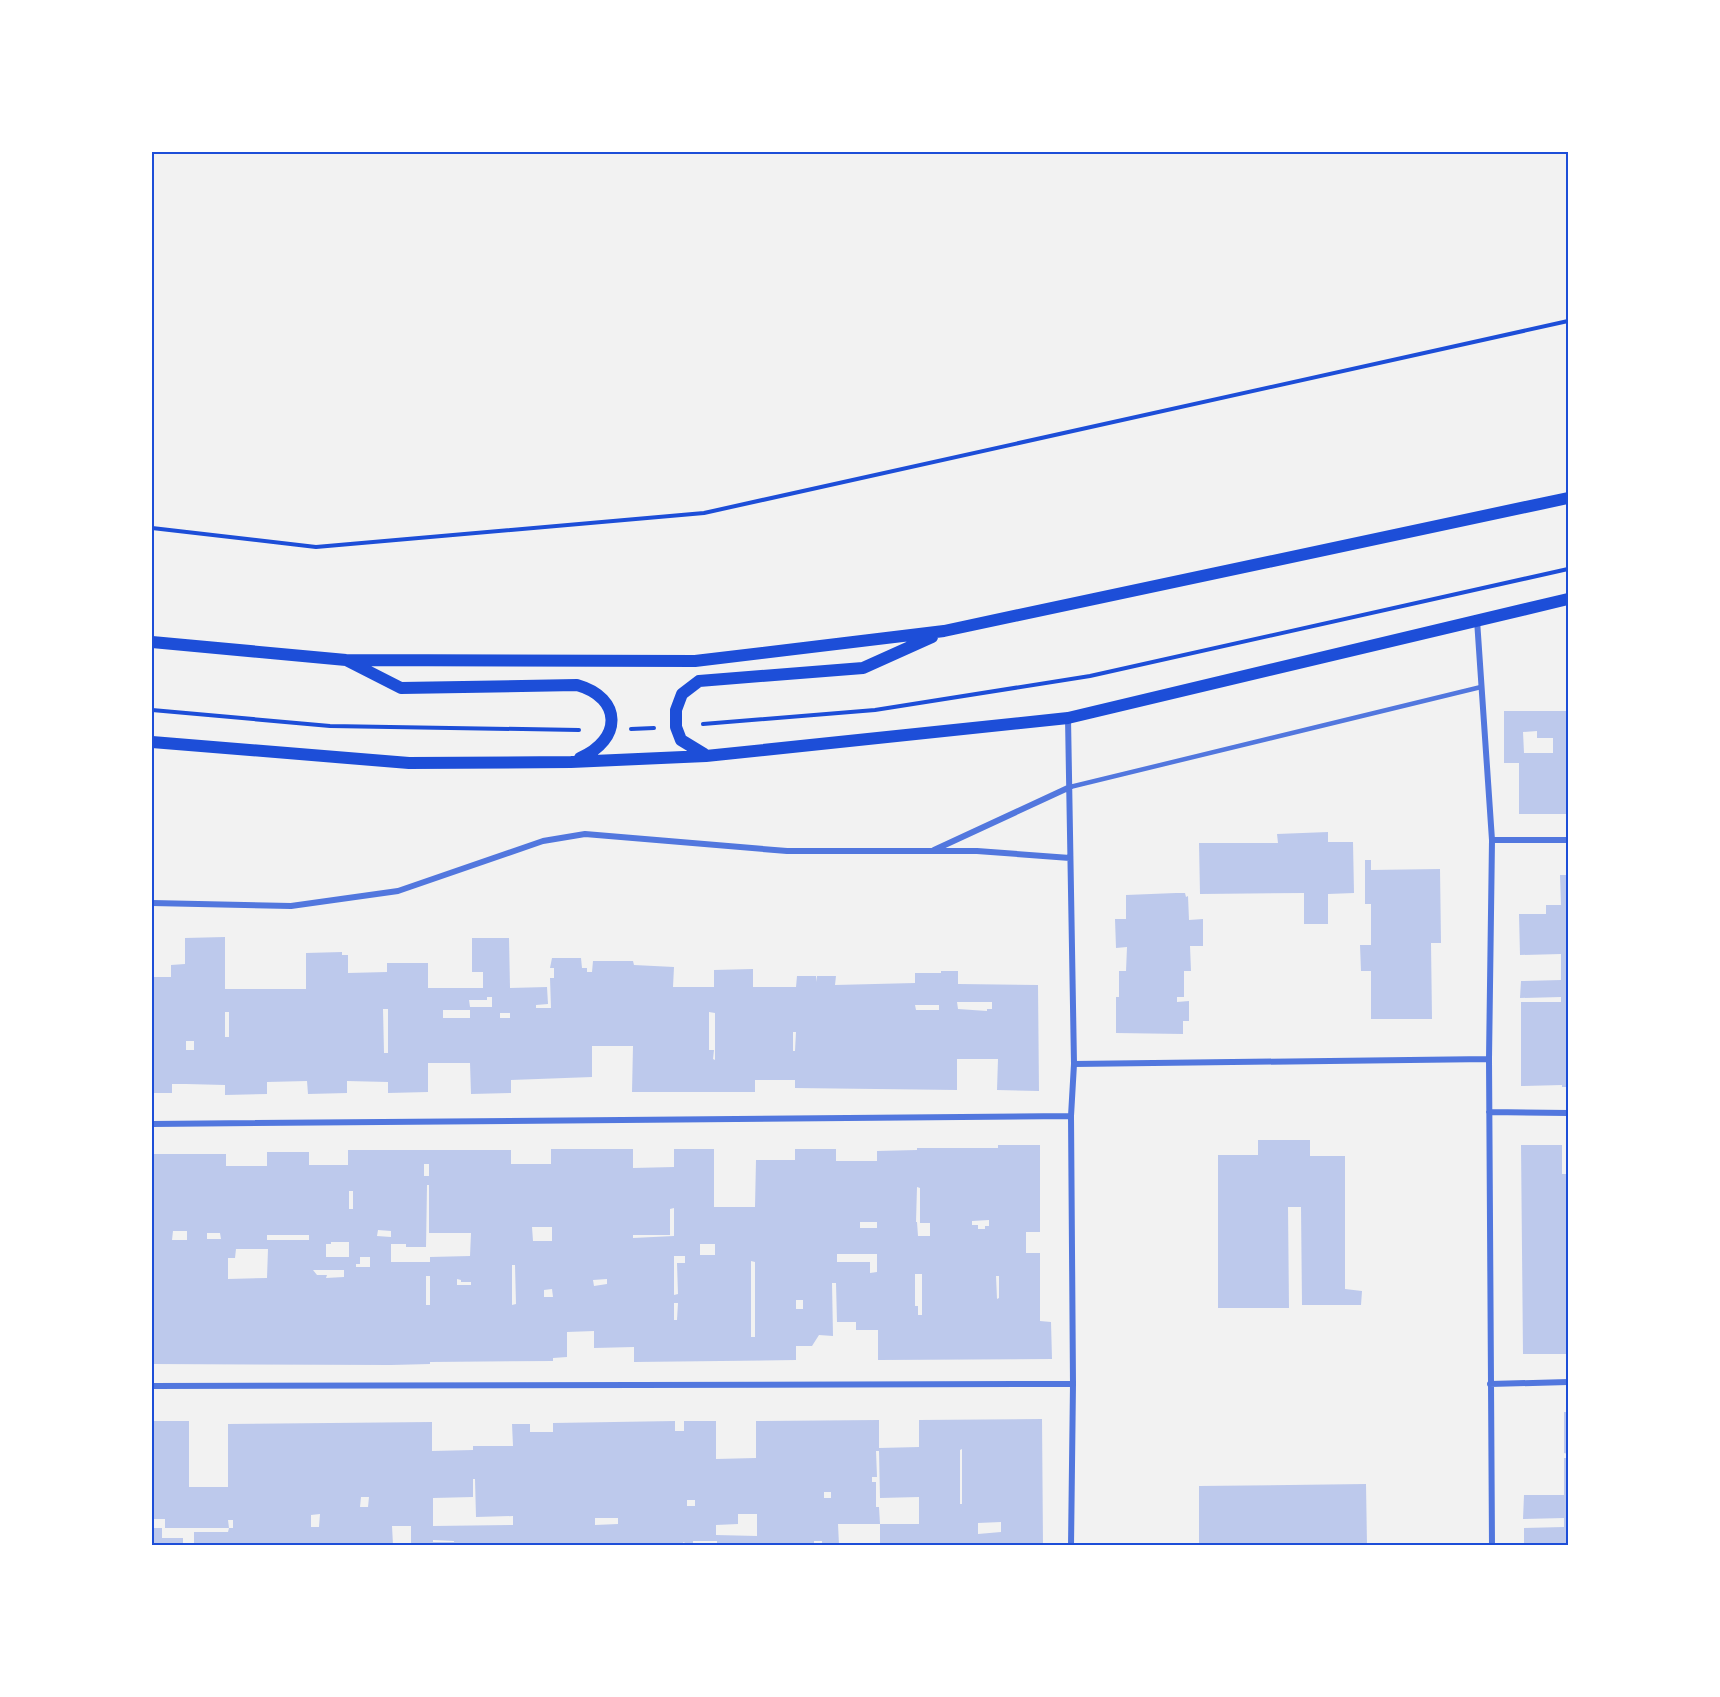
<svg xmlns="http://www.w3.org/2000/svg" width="1720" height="1697" font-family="Barlow,sans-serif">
<rect width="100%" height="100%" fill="#f2f2f2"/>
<path fill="#bdc9ec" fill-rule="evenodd" d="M 1504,711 L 1568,711 L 1568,814 L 1519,814 L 1519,763 L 1504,763 ZM 1537,731 L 1537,738 L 1553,738 L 1553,753 L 1524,753 L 1523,732 Z
M 1328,832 L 1328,842 L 1353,842 L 1354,893 L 1328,894 L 1328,924 L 1304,924 L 1304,893 L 1200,894 L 1199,843 L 1278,843 L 1277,834 Z
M 1365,860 L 1371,860 L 1371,870 L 1440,869 L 1441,943 L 1431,943 L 1432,1019 L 1371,1019 L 1371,971 L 1361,971 L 1360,945 L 1371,945 L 1371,904 L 1365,904 Z
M 1560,875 L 1568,875 L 1568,1087 L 1562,1087 L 1562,1085 L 1521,1086 L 1521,1002 L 1561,1002 L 1561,997 L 1520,998 L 1521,981 L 1561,980 L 1561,954 L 1520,955 L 1519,914 L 1546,914 L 1546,905 L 1561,905 Z
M 1176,893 L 1185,893 L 1186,897 L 1188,896 L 1189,920 L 1203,919 L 1203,946 L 1190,946 L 1191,971 L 1184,971 L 1184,997 L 1177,997 L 1177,1002 L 1189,1001 L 1189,1021 L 1183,1021 L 1183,1034 L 1116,1033 L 1116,997 L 1119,997 L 1119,971 L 1126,971 L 1127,947 L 1116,948 L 1115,919 L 1126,919 L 1126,895 Z
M 225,937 L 225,989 L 306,989 L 306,953 L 342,952 L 342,955 L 348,955 L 348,973 L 387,972 L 387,963 L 428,963 L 428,988 L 483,988 L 483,972 L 472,972 L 472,938 L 509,938 L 510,988 L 547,987 L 548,1004 L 536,1005 L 536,1008 L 551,1008 L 550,978 L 554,978 L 554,968 L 550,968 L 552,958 L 581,958 L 582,968 L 587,968 L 587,972 L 592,972 L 593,961 L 633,961 L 634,965 L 674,967 L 673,987 L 714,987 L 714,970 L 753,969 L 753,987 L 796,987 L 797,976 L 816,976 L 816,982 L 817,976 L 836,976 L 835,985 L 915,983 L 915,973 L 941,973 L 941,971 L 958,971 L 958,984 L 1038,985 L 1039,1091 L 997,1090 L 998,1059 L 957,1059 L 957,1090 L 795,1088 L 795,1080 L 755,1080 L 755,1092 L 632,1092 L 633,1046 L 592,1046 L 592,1077 L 511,1080 L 511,1093 L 471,1094 L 470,1063 L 428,1063 L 428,1092 L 388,1093 L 388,1082 L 347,1081 L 347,1093 L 308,1094 L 307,1081 L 267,1082 L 267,1094 L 225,1095 L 225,1085 L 186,1084 L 172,1084 L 172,1093 L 152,1093 L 152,977 L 171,977 L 171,965 L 185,964 L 185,938 ZM 487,997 L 492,997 L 492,1007 L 470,1007 L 469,1000 L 487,1000 ZM 957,1002 L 992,1002 L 992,1009 L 987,1009 L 987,1011 L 958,1009 ZM 915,1005 L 939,1005 L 939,1010 L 916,1010 ZM 383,1009 L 388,1009 L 388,1053 L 384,1053 ZM 443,1010 L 470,1010 L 470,1018 L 443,1018 ZM 225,1012 L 229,1012 L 229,1037 L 225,1037 ZM 709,1012 L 715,1013 L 715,1060 L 713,1059 L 714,1050 L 709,1050 ZM 500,1013 L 510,1013 L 510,1018 L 500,1018 ZM 793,1032 L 796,1032 L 795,1051 L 793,1051 ZM 186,1041 L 194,1041 L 194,1050 L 186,1050 Z
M 1258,1140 L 1310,1140 L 1310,1156 L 1345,1156 L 1345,1289 L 1362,1291 L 1361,1305 L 1302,1305 L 1301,1207 L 1288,1207 L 1289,1308 L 1218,1308 L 1218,1155 L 1258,1155 Z
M 998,1145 L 1040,1145 L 1040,1232 L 1026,1232 L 1026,1253 L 1040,1253 L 1040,1321 L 1051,1322 L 1052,1359 L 878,1360 L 878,1330 L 856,1330 L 856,1322 L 837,1322 L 836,1283 L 832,1283 L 833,1336 L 819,1335 L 812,1346 L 796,1346 L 796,1360 L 634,1362 L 634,1347 L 594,1348 L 594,1331 L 567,1332 L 567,1357 L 553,1358 L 553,1361 L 430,1362 L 430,1364 L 391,1365 L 152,1364 L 152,1154 L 226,1154 L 226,1166 L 267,1166 L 267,1152 L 309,1152 L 309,1165 L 348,1165 L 348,1150 L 511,1150 L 511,1164 L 551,1164 L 551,1149 L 633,1149 L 633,1168 L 674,1167 L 674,1149 L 714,1149 L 714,1207 L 755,1207 L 756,1160 L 795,1160 L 795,1149 L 836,1149 L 836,1161 L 877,1161 L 877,1151 L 917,1150 L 917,1148 L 998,1148 ZM 424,1164 L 429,1164 L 429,1176 L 424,1176 ZM 427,1185 L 429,1185 L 429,1233 L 471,1233 L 470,1256 L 430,1257 L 430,1262 L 391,1262 L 391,1244 L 406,1244 L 406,1247 L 426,1247 ZM 917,1187 L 920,1188 L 920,1223 L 930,1223 L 930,1236 L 918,1236 L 917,1222 L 916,1222 ZM 349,1191 L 353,1191 L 353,1209 L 349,1209 ZM 674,1208 L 674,1236 L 633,1238 L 633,1235 L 670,1235 L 670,1209 ZM 989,1220 L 989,1226 L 985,1226 L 985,1229 L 978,1229 L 978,1225 L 972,1225 L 972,1221 ZM 860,1222 L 877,1222 L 877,1228 L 860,1228 ZM 532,1227 L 552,1227 L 552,1241 L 533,1241 ZM 378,1230 L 391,1231 L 391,1237 L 377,1236 ZM 173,1231 L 187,1231 L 187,1240 L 172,1240 ZM 207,1233 L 220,1233 L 221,1239 L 207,1239 ZM 267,1235 L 309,1235 L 309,1240 L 267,1240 ZM 331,1242 L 349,1242 L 349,1257 L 326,1257 L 326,1244 L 331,1244 ZM 700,1244 L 715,1244 L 715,1255 L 700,1255 ZM 236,1249 L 268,1249 L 267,1278 L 228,1279 L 228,1258 L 235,1258 ZM 837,1254 L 877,1254 L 877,1272 L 870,1273 L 870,1262 L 837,1262 ZM 674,1256 L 685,1256 L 685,1263 L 677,1263 L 678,1294 L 674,1295 ZM 360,1257 L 370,1257 L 370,1267 L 356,1267 L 356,1264 L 360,1264 ZM 751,1261 L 755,1262 L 755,1337 L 751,1337 ZM 512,1265 L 515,1265 L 516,1304 L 512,1305 ZM 313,1270 L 344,1270 L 344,1277 L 326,1278 L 327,1275 L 317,1275 ZM 915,1274 L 922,1274 L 922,1315 L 918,1315 L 918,1306 L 915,1306 ZM 426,1276 L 430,1276 L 430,1305 L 426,1305 ZM 996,1276 L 999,1276 L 999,1298 L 997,1299 ZM 457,1279 L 461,1280 L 461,1282 L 471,1282 L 471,1285 L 457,1285 ZM 607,1279 L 607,1284 L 594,1286 L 593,1280 ZM 552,1289 L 553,1297 L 544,1297 L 544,1290 ZM 796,1300 L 803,1300 L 803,1309 L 796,1309 ZM 674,1303 L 678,1303 L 677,1320 L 674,1320 Z
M 1521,1145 L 1562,1145 L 1562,1174 L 1568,1174 L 1568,1354 L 1523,1354 Z
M 1564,1412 L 1568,1412 L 1568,1454 L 1564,1453 Z
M 1042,1419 L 1043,1545 L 869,1545 L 869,1543 L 880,1543 L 880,1524 L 919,1524 L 919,1497 L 880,1498 L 879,1451 L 876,1451 L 877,1477 L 872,1477 L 872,1482 L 876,1482 L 876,1507 L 879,1507 L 880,1524 L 838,1524 L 839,1545 L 822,1545 L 822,1541 L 814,1541 L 814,1545 L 717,1545 L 717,1541 L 693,1541 L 693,1543 L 712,1543 L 712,1545 L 690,1545 L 683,1542 L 684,1545 L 411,1545 L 411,1526 L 392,1526 L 393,1545 L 194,1545 L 194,1532 L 228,1532 L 229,1528 L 233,1528 L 233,1520 L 228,1520 L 229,1528 L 165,1528 L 165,1519 L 152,1519 L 152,1421 L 189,1421 L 189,1487 L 228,1487 L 228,1424 L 432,1422 L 432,1451 L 473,1450 L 473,1446 L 513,1446 L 512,1424 L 530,1424 L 530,1432 L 553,1432 L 553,1423 L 675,1421 L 675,1431 L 684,1431 L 684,1421 L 716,1421 L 716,1459 L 756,1458 L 756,1421 L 879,1420 L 879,1448 L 919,1447 L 919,1420 ZM 962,1449 L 962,1504 L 960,1504 L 960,1450 ZM 473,1479 L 475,1479 L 476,1517 L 513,1516 L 513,1525 L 433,1526 L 433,1498 L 473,1497 ZM 824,1492 L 831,1492 L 831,1498 L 824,1498 ZM 361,1497 L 369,1497 L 368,1507 L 360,1507 ZM 687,1500 L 695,1500 L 695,1506 L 687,1506 ZM 320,1514 L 319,1527 L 311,1527 L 311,1515 ZM 738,1514 L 757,1514 L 757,1536 L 716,1535 L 716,1525 L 738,1524 ZM 595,1518 L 618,1518 L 618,1524 L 595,1525 ZM 1001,1522 L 1001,1532 L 978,1534 L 978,1523 ZM 433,1540 L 454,1541 L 454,1542 L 433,1542 Z
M 1564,1458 L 1568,1458 L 1568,1545 L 1524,1545 L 1524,1528 L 1564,1527 L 1564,1518 L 1523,1519 L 1524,1495 L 1564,1495 Z
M 1366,1484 L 1367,1545 L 1199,1545 L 1199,1486 Z
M 152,1528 L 162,1528 L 162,1538 L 183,1538 L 183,1545 L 152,1545 Z"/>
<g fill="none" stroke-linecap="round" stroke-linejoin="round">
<path stroke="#1d4ed8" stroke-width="4" d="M 152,528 L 316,547 L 704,513 L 1568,321
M 152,710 L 330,726 L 579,730
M 703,724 L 875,710 L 1090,676 L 1568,569
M 631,729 L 654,728"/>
<path stroke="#5277de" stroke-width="4.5" d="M 1070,787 L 1481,687"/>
<path stroke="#5277de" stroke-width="6" d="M 1477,620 L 1492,840 L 1489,1059 L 1492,1546
M 1068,718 L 1074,1064 L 1071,1116 L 1073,1384 L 1071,1546
M 1492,840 L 1568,840
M 934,850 L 1070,787
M 152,903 L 291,906 L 398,891 L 543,841 L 585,834 L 787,851 L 977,851 L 1070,858
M 1074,1064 L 1489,1059
M 1489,1112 L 1568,1113
M 152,1124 L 1071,1116
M 1490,1384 L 1568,1382
M 152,1386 L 1073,1384"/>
<path stroke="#1d4ed8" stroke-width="12" d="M 152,642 L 346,660 L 695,661 L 944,631 L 1568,498
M 348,661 L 401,688 L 577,685 C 623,698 622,740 580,758
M 152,742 L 409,763 L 571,762 L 706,756 L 1068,718 L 1568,599
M 704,754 L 681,740 L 676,727 L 676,710 L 682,694 L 699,681 L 863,668 L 932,637"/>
</g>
<rect width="1720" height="1697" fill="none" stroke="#ffffff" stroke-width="306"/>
<rect x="153" y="153" width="1414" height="1391" fill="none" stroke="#1d4ed8" stroke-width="2"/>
</svg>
